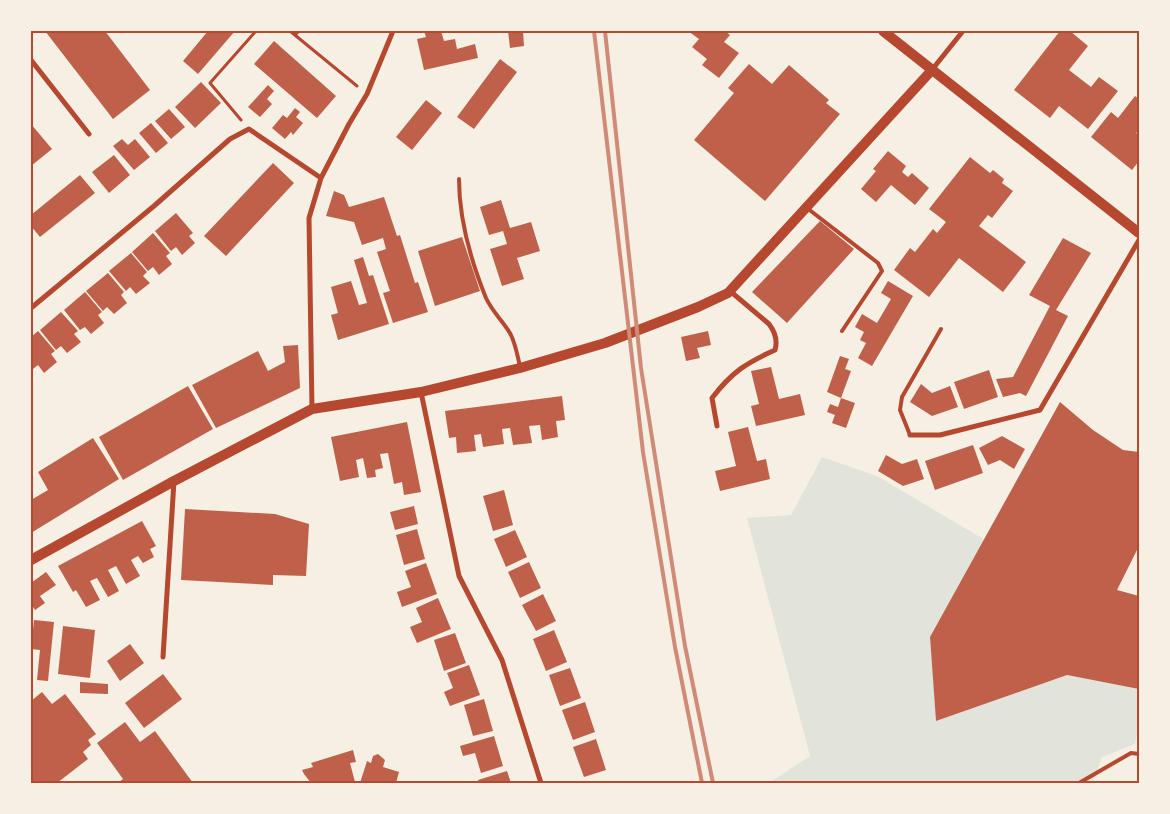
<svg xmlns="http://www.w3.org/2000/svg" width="1170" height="814" font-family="'Nunito Sans',sans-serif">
<rect width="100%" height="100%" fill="#f6efe4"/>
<path fill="#e2e4dc" d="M 822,457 L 877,476 L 985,540 L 930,637 L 936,721 L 1067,675 L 1139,689 L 1139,724 L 1135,744 L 1102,757 L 1093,783 L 769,783 L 810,756 L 747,518 L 791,515 Z"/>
<path fill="#bf614a" d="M 45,31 L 105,31 L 150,90 L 113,119 Z
M 208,31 L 235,31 L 198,74 L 183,61 Z
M 424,31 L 441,31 L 444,41 L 455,39 L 457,49 L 475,44 L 478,58 L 424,70 L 417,39 L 426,37 Z
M 508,31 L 523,31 L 524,46 L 510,48 Z
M 688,31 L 725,31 L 730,35 L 724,42 L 739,53 L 719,78 L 702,65 L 707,59 L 692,47 L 699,39 Z
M 1060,31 L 1070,31 L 1088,46 L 1069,70 L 1091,87 L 1099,77 L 1118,91 L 1088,129 L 1059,106 L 1050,118 L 1014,90 Z
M 274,41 L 336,96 L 317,118 L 254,64 Z
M 500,59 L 517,72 L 474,129 L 457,117 Z
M 749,64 L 772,84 L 789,65 L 829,100 L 826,103 L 840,114 L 765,201 L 694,140 L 734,93 L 728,88 Z
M 201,82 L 221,103 L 195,128 L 175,107 Z
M 268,85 L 274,91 L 267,99 L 272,104 L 260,117 L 248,107 Z
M 1135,96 L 1139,99 L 1139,130 L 1136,133 L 1139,135 L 1139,161 L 1132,170 L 1091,137 L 1111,112 L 1118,118 Z
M 426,100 L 442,113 L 412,150 L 396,137 Z
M 295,108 L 300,112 L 296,117 L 303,123 L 293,135 L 291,132 L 285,139 L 272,128 L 283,115 L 287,118 Z
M 169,109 L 185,127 L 171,139 L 155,121 Z
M 151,123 L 168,143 L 156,153 L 139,133 Z
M 31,124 L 52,149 L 31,166 Z
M 122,139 L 128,145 L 135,139 L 150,157 L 134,170 L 113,146 Z
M 888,151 L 906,166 L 902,172 L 908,177 L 912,173 L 929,188 L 915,205 L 891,185 L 876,202 L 861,189 L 876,171 L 873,169 Z
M 114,155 L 130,175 L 109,193 L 92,172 Z
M 970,157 L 990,173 L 993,170 L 1004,179 L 1002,183 L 1013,191 L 992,218 L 988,215 L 979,226 L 1026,262 L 1003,292 L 959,258 L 929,297 L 894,270 L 910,248 L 915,252 L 933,229 L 937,233 L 946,222 L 929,209 Z
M 273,163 L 294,183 L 226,256 L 204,236 Z
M 80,175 L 95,193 L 40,237 L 31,226 L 31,215 Z
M 334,191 L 344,195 L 349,207 L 384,197 L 397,236 L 400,235 L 415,283 L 418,282 L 428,312 L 393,323 L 383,293 L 390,291 L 377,252 L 386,249 L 383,238 L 362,245 L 354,222 L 326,216 Z
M 501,200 L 510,228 L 531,222 L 540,251 L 517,258 L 524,279 L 502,286 L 490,249 L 507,244 L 503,231 L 489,235 L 480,207 Z
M 176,213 L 193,233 L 189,236 L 195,243 L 182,255 L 176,247 L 171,251 L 155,231 Z
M 820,221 L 854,249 L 787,323 L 752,292 Z
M 153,233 L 170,253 L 166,256 L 172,264 L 159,275 L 153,267 L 148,271 L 132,252 Z
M 462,237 L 480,291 L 435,306 L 418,251 Z
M 1063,238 L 1091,253 L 1056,310 L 1068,316 L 1026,396 L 1020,393 L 1003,397 L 996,379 L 1013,377 L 1050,306 L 1029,295 Z
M 131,253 L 147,272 L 143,276 L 150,283 L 136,294 L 130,287 L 126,291 L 109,271 Z
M 363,257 L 369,276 L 373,275 L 389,324 L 338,340 L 331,315 L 338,313 L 331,287 L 351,281 L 359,305 L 367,303 L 354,260 Z
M 108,273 L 124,292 L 121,295 L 127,303 L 114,314 L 107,307 L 103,311 L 86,291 Z
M 888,281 L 913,296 L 872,366 L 858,358 L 866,343 L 860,340 L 864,332 L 855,327 L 862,314 L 877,323 L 891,299 L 881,293 Z
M 85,292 L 102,312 L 98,315 L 104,323 L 91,334 L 85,327 L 80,330 L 64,310 Z
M 61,312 L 78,331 L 74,334 L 81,342 L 67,353 L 61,346 L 56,350 L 40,330 Z
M 38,331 L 55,351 L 51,354 L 57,362 L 44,373 L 38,365 L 33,369 L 31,367 L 31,337 Z
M 708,331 L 711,345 L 697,348 L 700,358 L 686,361 L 681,337 Z
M 298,345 L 300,388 L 216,428 L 192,385 L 258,351 L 268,371 L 285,362 L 283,346 Z
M 840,356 L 849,359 L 845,369 L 851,371 L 841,398 L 855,403 L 846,428 L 832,423 L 835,415 L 827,412 L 830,404 L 838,407 L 841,398 L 827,392 Z
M 771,367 L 779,399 L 800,394 L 805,415 L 756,426 L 751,406 L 759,404 L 751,371 Z
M 989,370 L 998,397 L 964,409 L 954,382 Z
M 921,384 L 932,393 L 950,386 L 958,407 L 932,416 L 910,402 Z
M 188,386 L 213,429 L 123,480 L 99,437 Z
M 562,396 L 565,420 L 556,421 L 558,437 L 542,440 L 540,425 L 529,426 L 532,443 L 513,445 L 510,428 L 502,429 L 504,444 L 483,447 L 481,434 L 474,435 L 476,451 L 457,453 L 456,437 L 449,438 L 445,411 Z
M 1060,402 L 1093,430 L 1123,450 L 1139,452 L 1139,546 L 1117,590 L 1139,596 L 1139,689 L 1067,675 L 936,721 L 930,637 Z
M 407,422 L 421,492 L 404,495 L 402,482 L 394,484 L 388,453 L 380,454 L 383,468 L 375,470 L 376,477 L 367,478 L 363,458 L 356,460 L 359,477 L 340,481 L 331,437 Z
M 748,427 L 757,461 L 766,459 L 770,479 L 720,491 L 715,471 L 736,466 L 728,432 Z
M 1002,436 L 1025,449 L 1014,469 L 1000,460 L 988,465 L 979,448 Z
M 93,438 L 119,479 L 31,533 L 31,500 L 48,490 L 38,472 Z
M 973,445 L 983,473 L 935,490 L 925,461 Z
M 886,455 L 902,464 L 917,459 L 924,479 L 903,486 L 878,471 Z
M 504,490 L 513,525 L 493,531 L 483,496 Z
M 414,506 L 418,524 L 395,530 L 390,512 Z
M 185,509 L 275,514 L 309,524 L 306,576 L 273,575 L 273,585 L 181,580 Z
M 142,521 L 156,546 L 150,549 L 154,557 L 143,563 L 138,556 L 131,560 L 140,576 L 126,584 L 116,566 L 108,570 L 119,591 L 108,597 L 97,578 L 90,581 L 100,600 L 86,607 L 76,590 L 73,592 L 58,566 Z
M 417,529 L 425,559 L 404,565 L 396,535 Z
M 515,530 L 527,557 L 506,567 L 494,539 Z
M 529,562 L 541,588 L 520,598 L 508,572 Z
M 426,563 L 437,594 L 402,607 L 397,592 L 411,587 L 405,571 Z
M 46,572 L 56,585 L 40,596 L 45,603 L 35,610 L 31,604 L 31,583 Z
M 543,594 L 556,621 L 536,631 L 522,605 Z
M 438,598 L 451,629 L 417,643 L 410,627 L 422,622 L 416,608 Z
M 34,620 L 54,622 L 48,681 L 37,680 L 40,650 L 31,649 Z
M 63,626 L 95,630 L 90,678 L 58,674 Z
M 554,630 L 567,662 L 546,671 L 533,639 Z
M 455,633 L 466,663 L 444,671 L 434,640 Z
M 130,644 L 144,663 L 120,681 L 107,661 Z
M 469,665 L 480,695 L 450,706 L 444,692 L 453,688 L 447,673 Z
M 570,668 L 581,698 L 560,706 L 549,675 Z
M 163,674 L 182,699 L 144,728 L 125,703 Z
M 80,682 L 108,684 L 108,694 L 80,693 Z
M 42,692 L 52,704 L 65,694 L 96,734 L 88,740 L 91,745 L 83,752 L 88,759 L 57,783 L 31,783 L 31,701 Z
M 484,699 L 493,731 L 473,736 L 464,705 Z
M 585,702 L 595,732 L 573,740 L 562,710 Z
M 125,722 L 140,742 L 155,731 L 193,783 L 118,783 L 123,779 L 97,743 Z
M 494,736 L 503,766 L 481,773 L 475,753 L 463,756 L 460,746 Z
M 596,739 L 606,770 L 584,777 L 573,747 Z
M 353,750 L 356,762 L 350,763 L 355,782 L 311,783 L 304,774 L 302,770 L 313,767 L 311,763 Z
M 378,754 L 385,760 L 383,767 L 399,772 L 396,783 L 360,783 L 367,761 L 371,763 L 373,756 Z
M 507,771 L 511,783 L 478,783 L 478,780 Z"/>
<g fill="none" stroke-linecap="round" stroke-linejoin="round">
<path stroke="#b5482f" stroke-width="3" d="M 290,31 L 357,86
M 295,35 L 299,31
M 241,120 L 210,83 L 256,31"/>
<path stroke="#b5482f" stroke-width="4" d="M 459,179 C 459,219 471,261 486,298 C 492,311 501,319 508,330 C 515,339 517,355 520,366
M 807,208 L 878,263 L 882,271 L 842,331
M 910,435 L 900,410 L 902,397 L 941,329
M 1079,783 L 1131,753 L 1139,754"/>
<path stroke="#b5482f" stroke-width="5" d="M 31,60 L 89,134
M 931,71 L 963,31
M 31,308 L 154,206 L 230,139 L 249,129 L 321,178
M 421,392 L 459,576 L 502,660 L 541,783
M 312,409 L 309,218 L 321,178 L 349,124 L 367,94 L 393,31
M 717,426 L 712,398 C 732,372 746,363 775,350 C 778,340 775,332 769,324 L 730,291
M 910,435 L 940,435 L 1040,410 L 1139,240
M 163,657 L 174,481"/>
<path stroke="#b5482f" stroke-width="10" d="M 883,31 L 1139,233
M 31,560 L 174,481 L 312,409 L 421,392 L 520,368 L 605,343 L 698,307 L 728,293 L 931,71"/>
<path stroke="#cf8b77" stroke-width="4" d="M 594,31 L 643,452 L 675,647 L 702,783
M 605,31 L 641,368 L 685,646 L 713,783"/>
</g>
<rect width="1170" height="814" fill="none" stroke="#f6efe4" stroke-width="65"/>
<rect x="32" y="32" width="1106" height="750" fill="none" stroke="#b5482f" stroke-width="2"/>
</svg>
